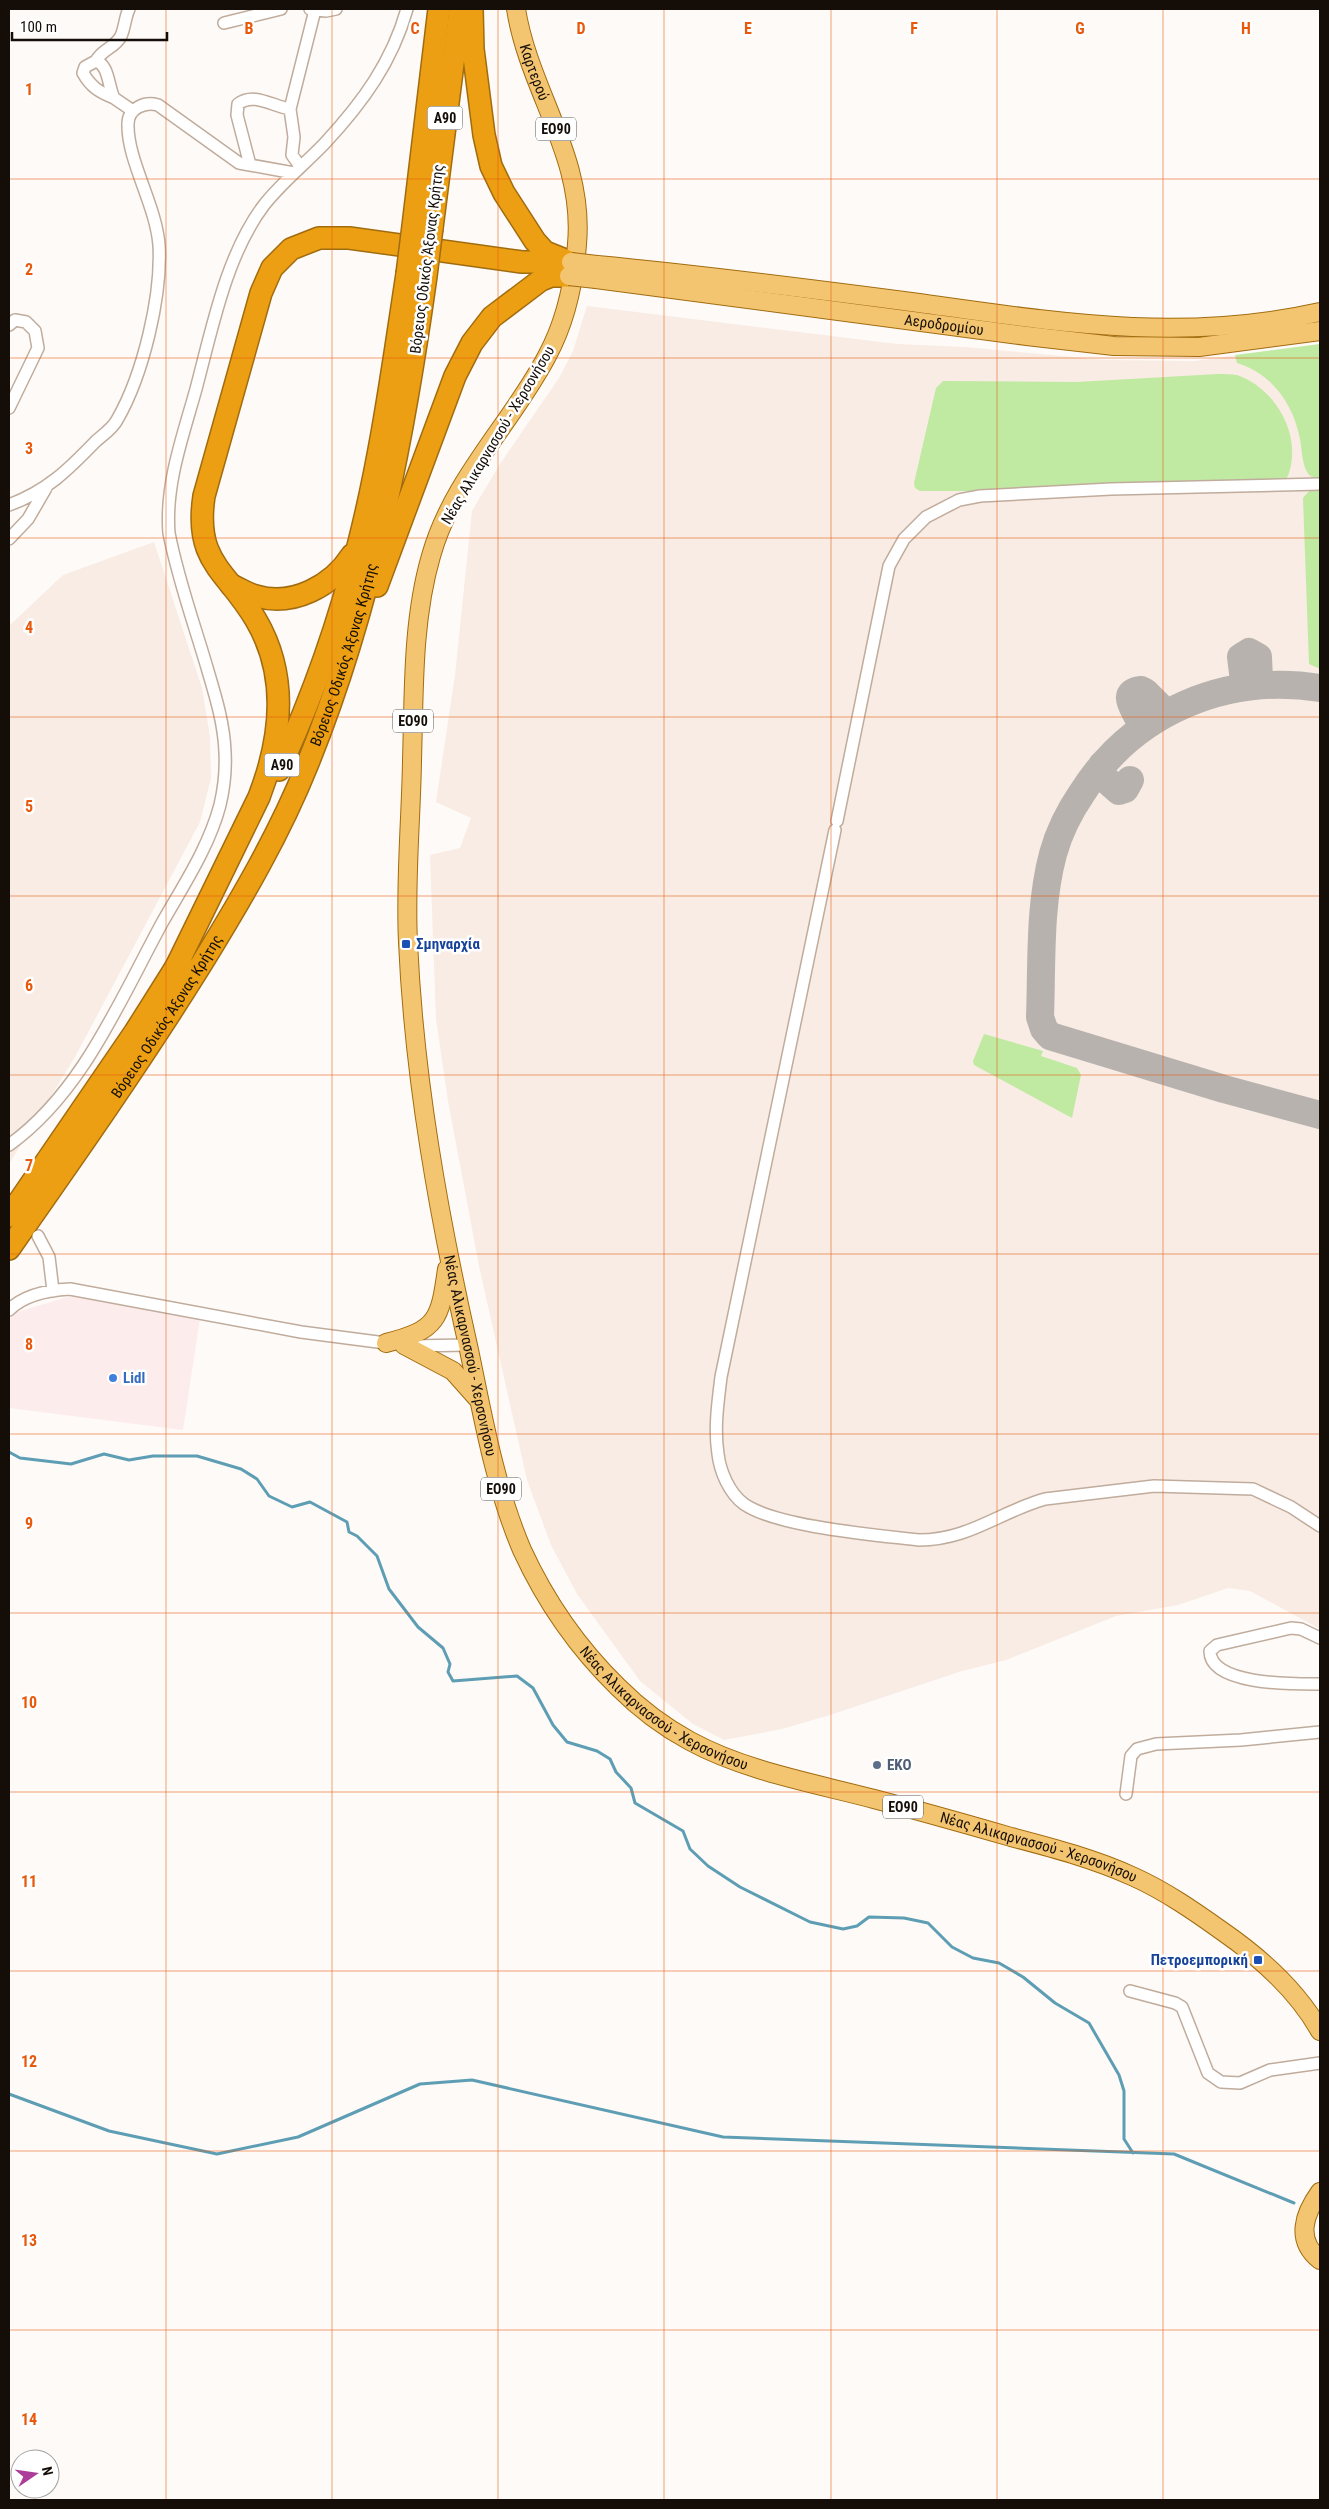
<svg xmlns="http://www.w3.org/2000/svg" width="1329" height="2509" font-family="'Roboto Condensed',sans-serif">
<rect width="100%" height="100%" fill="#fefaf7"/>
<path fill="#fdecec" d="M 78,1294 L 200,1318 L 183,1430 L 9,1408 L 9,1319 L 14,1313 Z"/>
<path fill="#f8ece4" d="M 587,306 L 897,344 L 965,347 L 1105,360 L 1195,361 L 1320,344 L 1320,1629 L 1250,1591 L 1228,1588 L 1178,1605 L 1116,1616 L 1006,1660 L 962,1671 L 830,1715 L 782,1729 L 724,1740 L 693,1724 L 640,1681 L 577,1594 L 551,1545 L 527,1480 L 479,1266 L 448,1101 L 436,1019 L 430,855 L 460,848 L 471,818 L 436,802 L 455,675 L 472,511 L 500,464 L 559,378 L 573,351 Z
M 154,542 L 202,688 L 210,737 L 211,778 L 200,822 L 75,1057 L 9,1164 L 9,626 L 63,575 Z"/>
<path fill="#c0e9a2" d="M 1320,344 L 1320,479 C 1315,479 1310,477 1307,472 C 1302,463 1302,449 1300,439 C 1293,403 1272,374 1237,363 L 1235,355 Z
M 1218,374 C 1224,374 1231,374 1237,375 C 1278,389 1305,441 1286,480 L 972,491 L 920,491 L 915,488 L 914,483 L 936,388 L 943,381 L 1077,382 Z
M 1309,491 L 1320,491 L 1320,669 L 1309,664 L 1303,498 Z
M 984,1034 L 1043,1051 L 1041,1056 L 1077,1068 L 1081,1075 L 1072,1118 L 974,1065 L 973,1061 Z"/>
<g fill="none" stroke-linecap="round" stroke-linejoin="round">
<path stroke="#5e9eb4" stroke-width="3" d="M 9,1452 L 20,1458 L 71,1464 L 104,1454 L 129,1460 L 153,1456 L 197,1456 L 241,1469 L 257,1479 L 269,1496 L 292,1507 L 310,1502 L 347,1522 L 349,1532 L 357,1536 L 377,1556 L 389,1589 L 418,1627 L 443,1648 L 450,1664 L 448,1672 L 453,1681 L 517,1676 L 533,1688 L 553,1725 L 567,1742 L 597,1751 L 610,1759 L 616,1772 L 631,1788 L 635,1803 L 683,1831 L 690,1849 L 708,1866 L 740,1887 L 810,1922 L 843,1929 L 857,1926 L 869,1917 L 904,1918 L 928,1923 L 952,1947 L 973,1958 L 999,1963 L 1023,1977 L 1055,2003 L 1089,2023 L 1119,2075 L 1124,2091 L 1124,2139 L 1133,2153
M 9,2094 L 109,2131 L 217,2154 L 298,2137 L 420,2084 L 472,2080 L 723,2137 L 1174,2154 L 1294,2203"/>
<path stroke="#b8b2ae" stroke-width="28" d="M 1240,688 L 1244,681 L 1241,657 L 1249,652 L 1258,657 L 1259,680 L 1263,685
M 1320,688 C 1226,673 1133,712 1082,793 C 1069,812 1059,832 1053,854 C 1039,906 1042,963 1040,1017 L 1044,1029 L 1050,1036 L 1224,1089 L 1320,1115
M 1141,729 C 1143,716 1115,693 1141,690 L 1145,692 L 1166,713
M 1102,765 L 1103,777 L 1119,791 L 1125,789 L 1130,780"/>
<defs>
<path id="street" d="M 310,9 L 326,11 L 336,9
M 224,23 L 281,9
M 96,61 C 102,49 115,48 121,36 C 125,27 125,17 129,9
M 114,98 C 99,92 91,87 83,73 L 85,67 L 96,61 C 109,65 108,86 114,98 L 133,111
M 290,109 L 315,10
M 250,165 L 237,115 L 238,104 C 254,92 272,106 290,109 L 294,137 L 292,155 L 300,166
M 9,325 L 15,320 L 26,322 L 35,331 L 38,348 L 9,408
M 9,505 C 47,491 68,470 96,441 C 103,435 113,428 117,420 C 143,375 162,296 159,245 C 156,205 127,160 128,124 C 128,109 144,101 158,105 L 239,163 L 294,173
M 9,539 L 28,519 L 46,488
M 837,821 L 889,566 L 904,539 L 926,517 L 959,500 L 980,496 L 1111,489 L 1320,484
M 835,830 L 721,1377 C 718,1402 714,1428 718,1454 C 720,1471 729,1493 744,1504 C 777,1527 877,1535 919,1540 C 969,1540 999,1512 1045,1499 L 1154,1486 L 1253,1489 L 1291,1507 L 1320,1526
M 9,1145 C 82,1093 120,1000 162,923 C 183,886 209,847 220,805 C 224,788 226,770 225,752 C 224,724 216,698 208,671 C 195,626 178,580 169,533 C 165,484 183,436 196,389 C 212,329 226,255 264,205 C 282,182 305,164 325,143 C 363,102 392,62 407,9
M 38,1236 L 49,1257 L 53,1291
M 9,1310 C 24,1295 50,1290 70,1289 L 301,1332 L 393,1344
M 411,1346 L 467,1345
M 1320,1638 L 1301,1629 L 1291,1628 L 1217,1645 L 1210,1651 C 1210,1686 1297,1684 1320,1684
M 1126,1794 L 1131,1756 L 1137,1749 L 1156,1744 L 1241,1740 L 1320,1732
M 1130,1991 L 1175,2003 L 1182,2007 L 1208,2073 L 1221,2082 L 1240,2083 L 1270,2070 L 1320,2063"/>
<g id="primary">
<path id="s1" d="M 516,9 C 529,91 585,157 577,244 C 574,283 566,321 547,356 C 512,423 452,480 431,556 C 412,621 414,694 412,761 C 411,821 405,882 408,942 C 414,1079 439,1217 469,1350 C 483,1417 495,1487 522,1550 C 545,1600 578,1648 618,1687 C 638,1707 664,1727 690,1741 C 745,1771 813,1783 874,1799 C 920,1811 966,1824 1011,1837 C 1053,1848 1095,1859 1134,1877 C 1165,1891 1194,1911 1222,1931 C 1261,1958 1297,1990 1320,2031"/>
<path d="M 597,265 C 704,275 812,289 919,303 C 1057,322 1181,343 1320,312"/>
<path id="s2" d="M 596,279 L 1027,336 L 1114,346 L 1199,347 L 1320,331"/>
<path d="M 386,1343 C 438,1330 440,1319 447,1269"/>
<path d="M 404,1345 L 453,1371 L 477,1398"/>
<path d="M 1320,2192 C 1304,2214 1295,2240 1320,2260"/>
</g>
<g id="highway">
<path d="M 472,9 L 473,49 L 484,135 L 491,166 L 504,193 L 535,241 L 545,252 L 565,260"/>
<path d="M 413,226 L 439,9"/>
<path d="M 432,228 L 460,9"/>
<path d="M 231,585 C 239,588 247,594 256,596 C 293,607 332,586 352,555"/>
<path d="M 377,586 L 455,376 L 472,343 L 492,317 L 541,280 L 551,276 L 569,276"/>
<path d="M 279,770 C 312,698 339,623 358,546 C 381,457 393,365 407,274"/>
<path d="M 174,971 L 259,797 C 281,740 289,676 256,620 C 227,570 194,563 204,496 L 261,293 L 272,268 L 291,249 L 319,238 L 349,238 L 522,262 L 571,262"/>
<path d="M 9,1216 L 135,1032 L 181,959"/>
<path id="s3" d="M 9,1249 C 75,1155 141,1061 202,963 C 242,898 280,833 308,763 C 371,607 403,442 426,276"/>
</g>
</defs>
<use href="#street" stroke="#c0ac9c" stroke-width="14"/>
<use href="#primary" stroke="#a16c0f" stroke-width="20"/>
<use href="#highway" stroke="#a16c0f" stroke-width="24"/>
<use href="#street" stroke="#fff" stroke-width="11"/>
<use href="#primary" stroke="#f4c571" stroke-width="18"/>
<use href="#highway" stroke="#ec9f13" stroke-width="21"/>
<defs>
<path id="primary-bridge" d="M 571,262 L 597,265
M 569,276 L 596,279"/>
<path id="highway-bridge" d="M 407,274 L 413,226
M 426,276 L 432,228"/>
</defs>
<use href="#primary-bridge" stroke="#a16c0f" stroke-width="20" stroke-linecap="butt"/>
<use href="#highway-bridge" stroke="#a16c0f" stroke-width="24" stroke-linecap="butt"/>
<use href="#primary-bridge" stroke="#f4c571" stroke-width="18"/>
<use href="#highway-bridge" stroke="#ec9f13" stroke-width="21"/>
</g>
<path fill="none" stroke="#e8590c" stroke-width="1" stroke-opacity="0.55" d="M 166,9 L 166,2500M 332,9 L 332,2500M 498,9 L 498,2500M 664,9 L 664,2500M 831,9 L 831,2500M 997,9 L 997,2500M 1163,9 L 1163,2500M 9,179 L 1320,179M 9,358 L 1320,358M 9,538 L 1320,538M 9,717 L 1320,717M 9,896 L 1320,896M 9,1075 L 1320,1075M 9,1254 L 1320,1254M 9,1434 L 1320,1434M 9,1613 L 1320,1613M 9,1792 L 1320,1792M 9,1971 L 1320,1971M 9,2151 L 1320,2151M 9,2330 L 1320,2330"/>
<g fill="#1a4fb4" stroke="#fff" stroke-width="2">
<rect x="401" y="939" width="10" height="10" rx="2.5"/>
<rect x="1253" y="1955" width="10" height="10" rx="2.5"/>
</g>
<circle fill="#3f7fe0" stroke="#fff" stroke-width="2" cx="113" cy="1378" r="5"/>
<circle fill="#5c6f8a" stroke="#fff" stroke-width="2" cx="877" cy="1765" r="5"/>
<g text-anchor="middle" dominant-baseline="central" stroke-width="5" stroke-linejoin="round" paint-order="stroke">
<g fill="#fff" stroke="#5b5652" stroke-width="1">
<rect x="427.5" y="106.5" width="35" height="23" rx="4"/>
<rect x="536" y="117.5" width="40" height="23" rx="4"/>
<rect x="393" y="709.5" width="40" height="23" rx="4"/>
<rect x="264.5" y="753.5" width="35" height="23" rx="4"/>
<rect x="481" y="1477.5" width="40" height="23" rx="4"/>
<rect x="883" y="1795.5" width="40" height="23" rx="4"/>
</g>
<g font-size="14" font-weight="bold" fill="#150e08">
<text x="445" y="118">Α90</text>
<text x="556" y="129">ΕΟ90</text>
<text x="413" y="721">ΕΟ90</text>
<text x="282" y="765">Α90</text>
<text x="501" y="1489">ΕΟ90</text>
<text x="903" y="1807">ΕΟ90</text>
</g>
<g font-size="15" fill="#150e08" stroke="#fff">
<text stroke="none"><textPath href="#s1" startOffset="66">Καρτερού</textPath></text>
<text transform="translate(427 259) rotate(-83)">Βόρειος Οδικός Άξονας Κρήτης</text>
<text stroke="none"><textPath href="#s2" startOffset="351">Αεροδρομίου</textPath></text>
<text transform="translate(498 435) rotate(-59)">Νέας Αλικαρνασσού - Χερσονήσου</text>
<text stroke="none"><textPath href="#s3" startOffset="686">Βόρειος Οδικός Άξονας Κρήτης</textPath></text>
<text stroke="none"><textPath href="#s3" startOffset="281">Βόρειος Οδικός Άξονας Κρήτης</textPath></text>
<text stroke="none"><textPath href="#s1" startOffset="1400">Νέας Αλικαρνασσού - Χερσονήσου</textPath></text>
<text stroke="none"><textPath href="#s1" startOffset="1820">Νέας Αλικαρνασσού - Χερσονήσου</textPath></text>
<text stroke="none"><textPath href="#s1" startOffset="2225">Νέας Αλικαρνασσού - Χερσονήσου</textPath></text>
</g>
<g font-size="15" font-weight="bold" fill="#164399" stroke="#fff" text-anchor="start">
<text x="416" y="944">Σμηναρχία</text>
<text x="1248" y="1960" text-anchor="end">Πετροεμπορική</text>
</g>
<g font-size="15" font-weight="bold" fill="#366cbe" stroke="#fff" text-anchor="start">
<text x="123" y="1378">Lidl</text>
</g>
<g font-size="15" font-weight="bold" fill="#4e5e75" stroke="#fff" text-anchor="start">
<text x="887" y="1765">EKO</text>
</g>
</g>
<g font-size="16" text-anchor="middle" font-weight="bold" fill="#e8590c" stroke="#fff" stroke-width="5" stroke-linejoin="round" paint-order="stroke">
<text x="249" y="34">B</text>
<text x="415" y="34">C</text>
<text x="581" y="34">D</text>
<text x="748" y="34">E</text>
<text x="914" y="34">F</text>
<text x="1080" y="34">G</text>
<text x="1246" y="34">H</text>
<text x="29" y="95">1</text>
<text x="29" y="275">2</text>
<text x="29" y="454">3</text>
<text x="29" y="633">4</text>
<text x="29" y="812">5</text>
<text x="29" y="991">6</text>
<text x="29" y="1171">7</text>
<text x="29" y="1350">8</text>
<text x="29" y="1529">9</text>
<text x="29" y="1708">10</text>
<text x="29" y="1887">11</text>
<text x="29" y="2067">12</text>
<text x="29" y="2246">13</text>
<text x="29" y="2425">14</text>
</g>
<rect width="1329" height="2509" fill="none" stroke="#150e08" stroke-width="20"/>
<g transform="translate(35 2474) rotate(77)"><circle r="24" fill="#ffffff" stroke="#a19f9c"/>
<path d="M0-4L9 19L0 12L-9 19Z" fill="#ac3d99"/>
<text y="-8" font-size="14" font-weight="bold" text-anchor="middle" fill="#150e08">N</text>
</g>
<path d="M12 32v8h155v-8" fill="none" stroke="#150e08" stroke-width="2.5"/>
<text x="20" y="32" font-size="15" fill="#150e08" stroke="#ffffff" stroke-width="4" paint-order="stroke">100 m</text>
</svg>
